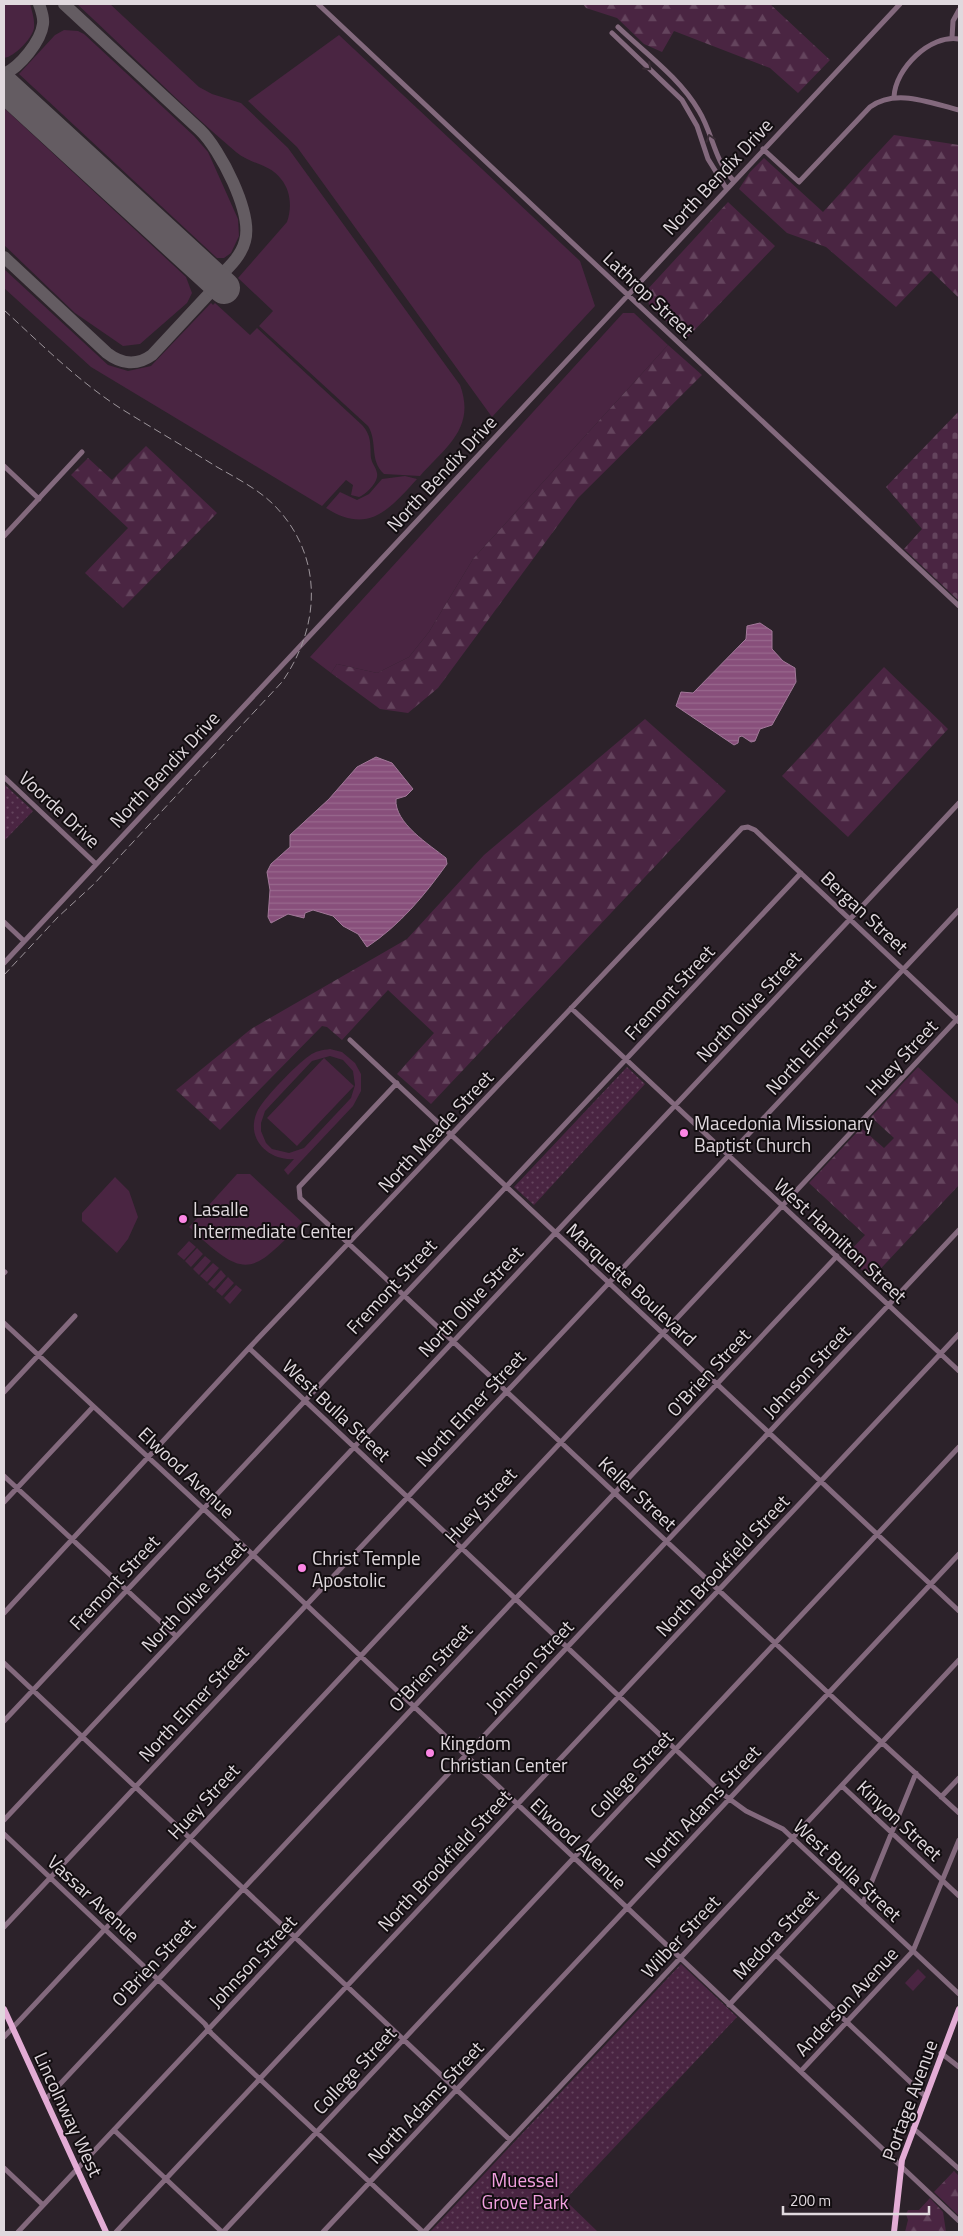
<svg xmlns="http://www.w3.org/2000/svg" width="963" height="2236" font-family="'Titillium Web',sans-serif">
<defs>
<pattern id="forest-firs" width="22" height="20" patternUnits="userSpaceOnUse" patternTransform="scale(1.25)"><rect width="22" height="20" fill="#4a2542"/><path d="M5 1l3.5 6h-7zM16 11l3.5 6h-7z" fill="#64445d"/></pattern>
<pattern id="cemetery-stones" width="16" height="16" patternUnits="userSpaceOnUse" patternTransform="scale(1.25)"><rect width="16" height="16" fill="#4a2542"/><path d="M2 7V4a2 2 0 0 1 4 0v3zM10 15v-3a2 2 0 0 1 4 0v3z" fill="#64445d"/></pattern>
<pattern id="park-dots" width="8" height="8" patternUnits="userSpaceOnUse" patternTransform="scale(1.25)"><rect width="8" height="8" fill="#4a2542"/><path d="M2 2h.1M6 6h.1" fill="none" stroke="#64445d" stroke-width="1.8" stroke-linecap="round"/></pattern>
<pattern id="water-rules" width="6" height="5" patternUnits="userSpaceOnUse" patternTransform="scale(1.25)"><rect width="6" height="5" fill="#884f7b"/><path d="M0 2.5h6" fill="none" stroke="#98688d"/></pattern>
</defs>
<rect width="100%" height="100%" fill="#2c222a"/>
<path fill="#4a2542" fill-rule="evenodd" d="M 4,4 L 30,4 C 32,11 35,20 34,28 C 32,39 14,57 4,58 Z
M 77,4 L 110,4 L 199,87 L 212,94 L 241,103 L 288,148 L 460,385 C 476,428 446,447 420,476 L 384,474 C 369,460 378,442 368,426 L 259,326 L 273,311 L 238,278 L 287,222 C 292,208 291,191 281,179 C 270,164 250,164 236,152 C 181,105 130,53 77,4 Z
M 64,30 L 78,31 L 84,34 L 194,136 L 208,152 L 238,219 L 239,236 L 231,253 L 224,258 L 217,258 L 19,74 L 55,35 Z
M 339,35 L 580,261 L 595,306 L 492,417 L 297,147 L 248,101 Z
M 4,108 L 186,277 L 192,293 L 187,303 L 140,344 L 123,346 L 75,313 L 4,245 Z
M 4,269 L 108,365 L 128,371 L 151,366 L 211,303 L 213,305 L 215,303 L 250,335 L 257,328 L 362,425 C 372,436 370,445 371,458 C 372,464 376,467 377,473 C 379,482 366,494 359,497 L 351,495 L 353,485 L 346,480 L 322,506 L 91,367 L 4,288 Z
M 623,313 L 634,313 L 668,345 L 473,559 L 429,632 L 409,657 L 377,673 L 337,664 L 331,673 L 310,657 Z
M 405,476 L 417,479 C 389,510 368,535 326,508 L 340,492 L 357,500 L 369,494 L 382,479 Z
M 330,1049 L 342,1052 L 355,1063 L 361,1074 L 361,1091 L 353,1106 L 288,1175 L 284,1170 L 294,1159 C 269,1161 245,1139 257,1112 C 262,1100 297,1064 309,1056 C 315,1051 323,1050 330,1049 ZM 330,1056 L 343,1060 L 353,1071 L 355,1085 L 351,1098 L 304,1148 L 289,1153 L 272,1149 L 266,1143 L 261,1131 L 261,1123 L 265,1111 L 312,1061 Z
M 324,1058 L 354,1086 L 297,1146 L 267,1118 Z
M 237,1174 L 250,1174 L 302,1222 C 251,1276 245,1280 189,1227 Z
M 115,1177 L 129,1191 L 138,1217 L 128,1239 L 117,1253 L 82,1221 L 82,1213 Z
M 189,1241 L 196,1247 L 184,1260 L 177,1254 Z
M 197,1248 L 203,1254 L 191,1267 L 185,1261 Z
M 205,1256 L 211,1261 L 199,1275 L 193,1269 Z
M 213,1263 L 219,1268 L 207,1282 L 200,1276 Z
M 221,1270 L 226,1276 L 214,1289 L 208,1284 Z
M 228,1277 L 234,1283 L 222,1296 L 216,1291 Z
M 236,1285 L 242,1290 L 230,1304 L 224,1298 Z
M 918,1969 L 926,1977 L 913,1991 L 905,1983 Z"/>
<path fill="url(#forest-firs)" d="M 583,4 L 770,4 L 830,60 L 798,93 L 770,68 L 674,31 L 662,52 L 644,44 L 617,18 L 586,8 Z
M 894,135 L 959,145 L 959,298 L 931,271 L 896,307 L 826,247 L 787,233 L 739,189 L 750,172 L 764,158 L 823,212 Z
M 728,202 L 775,246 L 686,339 L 649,305 L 647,290 Z
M 668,345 L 702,375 L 578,498 L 438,688 L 408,713 L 380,709 L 331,673 L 337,664 L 377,673 L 409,657 L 429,632 L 473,559 Z
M 146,446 L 217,513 L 123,608 L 85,573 L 128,528 L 71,475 L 88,458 L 112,480 Z
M 884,667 L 948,729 L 848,837 L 782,776 Z
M 645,719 L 726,791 L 431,1104 L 397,1074 L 434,1033 L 388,990 L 342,1040 L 327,1027 L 322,1026 L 220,1130 L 176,1090 L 251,1029 L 407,939 L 484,855 Z
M 918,1067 L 959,1105 L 959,1185 L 871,1279 L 846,1255 L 865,1235 L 809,1183 L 861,1128 L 884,1148 L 894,1138 L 871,1117 Z
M 954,2171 L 959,2176 L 959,2216 L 934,2192 Z
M 930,2198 L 943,2212 L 946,2232 L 905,2232 L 908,2220 L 906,2214 L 908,2210 L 919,2210 Z"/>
<path fill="url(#cemetery-stones)" d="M 959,411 L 959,601 L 904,549 L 922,529 L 886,487 Z"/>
<path fill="url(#park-dots)" d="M 4,784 L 33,811 L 4,841 Z
M 627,1067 L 645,1084 L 534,1205 L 514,1187 Z
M 681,1964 L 737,2017 L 565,2200 L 598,2232 L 430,2232 Z"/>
<path fill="url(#water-rules)" stroke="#a27899" d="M 760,623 L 772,631 L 772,649 L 783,661 L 795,668 L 796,682 L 772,725 L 760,729 L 755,741 L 751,742 L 742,736 L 739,737 L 738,743 L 734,745 L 676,706 L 681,692 L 693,693 L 746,639 L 747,626 Z
M 376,757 L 392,763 L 413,789 L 406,796 L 396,799 C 394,823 430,845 446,858 L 447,864 C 424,896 400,925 367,947 L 358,934 L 343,926 L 333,916 L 313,910 L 305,913 L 304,918 L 288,914 L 271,923 L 268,917 L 270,890 L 267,872 L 271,864 L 290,847 L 290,835 L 329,799 L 357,767 Z"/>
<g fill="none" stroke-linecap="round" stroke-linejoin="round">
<path stroke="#645c62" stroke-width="12" d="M 64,4 L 200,130 C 220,149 253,213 245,241 C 241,257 227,269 216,280
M 4,74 C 20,67 41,41 43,24 C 44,17 41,10 39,4
M 4,257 L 107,353 C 121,364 137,366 152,355 L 219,283"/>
<path stroke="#645c62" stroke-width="32" d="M 4,86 L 224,288"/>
<path stroke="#83697d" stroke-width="5" d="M 318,4 L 959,606
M 618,27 C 645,53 680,78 699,111 C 713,134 714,160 733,180
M 612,33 L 682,100 L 697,126 L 708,159 L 726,188
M 952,38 L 953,21 L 959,10
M 894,97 C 895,69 930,34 959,39
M 763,149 L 799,182 L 870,107 C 896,88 930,103 959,110
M 4,466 L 39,499
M 4,536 L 82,452
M 4,777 L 96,864
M 4,922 L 24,941
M 4,963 L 900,4
M 571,1008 L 959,1371
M 350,1040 L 959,1611
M 397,1083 L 299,1187 L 300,1198 L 855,1718 L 959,1813
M 4,1273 L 5,1272
M 4,1323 L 279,1579 L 959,2221
M 249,1348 L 724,1795 L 746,1811 L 783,1829 L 959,1994
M 4,1392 L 75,1316
M 4,1476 L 176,1636
M 4,1502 L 93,1407
M 4,1613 L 249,1348 L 742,828 L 748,827 L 755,830 L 959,1022
M 4,1663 L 510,2140
M 4,1721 L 801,873
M 842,1786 L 959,1896
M 941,1797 L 959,1778
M 4,1820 L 959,803
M 4,1834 L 205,2024 L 211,2033 L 233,2054 L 423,2232
M 863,1903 L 916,1773
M 4,1927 L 959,910
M 776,1955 L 925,2096
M 729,2005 L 842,1884
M 4,2037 L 959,1017
M 941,2053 L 959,2067
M 801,2071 L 913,1951 L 959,1840
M 46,2099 L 837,1256
M 913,2128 L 959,2169
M 114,2130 L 222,2232
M 4,2168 L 43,2205
M 18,2232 L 959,1230
M 116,2232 L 959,1334
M 223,2232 L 959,1447
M 323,2232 L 959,1554
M 424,2232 L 959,1660"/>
<path stroke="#e3acd5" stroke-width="6" d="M 4,2009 L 106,2232
M 894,2232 L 902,2160 L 959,2009"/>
<path stroke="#9d959b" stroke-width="1" stroke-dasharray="8 4" stroke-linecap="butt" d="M 4,310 C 41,344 77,380 120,408 C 152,428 185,447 217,467 C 236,478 258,489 274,505 C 324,556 321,626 282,682 L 94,884 L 58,917 L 4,975"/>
</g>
<defs><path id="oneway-chevron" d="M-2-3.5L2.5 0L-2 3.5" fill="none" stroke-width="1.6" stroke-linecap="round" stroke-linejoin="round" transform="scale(1.25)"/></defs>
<g stroke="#3a2d36">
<use href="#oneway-chevron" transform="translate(648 67) rotate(43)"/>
<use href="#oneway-chevron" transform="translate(710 138) rotate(-108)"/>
</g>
<g fill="#fc86e4" stroke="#120d10" stroke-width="2">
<circle cx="684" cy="1133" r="5"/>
<circle cx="183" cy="1219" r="5"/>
<circle cx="302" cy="1568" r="5"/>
<circle cx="430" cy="1753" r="5"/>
</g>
<g text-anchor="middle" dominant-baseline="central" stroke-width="4" stroke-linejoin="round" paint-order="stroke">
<g font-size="19" fill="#e0d9de" stroke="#120d10">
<text transform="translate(717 176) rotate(-47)">North Bendix Drive</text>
<text transform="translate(649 294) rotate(43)">Lathrop Street</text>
<text transform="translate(441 473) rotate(-47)">North Bendix Drive</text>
<text transform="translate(164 769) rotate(-47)">North Bendix Drive</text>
<text transform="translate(60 809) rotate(43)">Voorde Drive</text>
<text transform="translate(865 912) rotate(43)">Bergan Street</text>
<text transform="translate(669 992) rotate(-47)">Fremont Street</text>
<text transform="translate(748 1006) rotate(-47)">North Olive Street</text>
<text transform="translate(820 1036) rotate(-47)">North Elmer Street</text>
<text transform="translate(901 1057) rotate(-47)">Huey Street</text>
<text transform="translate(435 1131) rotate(-47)">North Meade Street</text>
<text transform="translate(841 1240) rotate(43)">West Hamilton Street</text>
<text transform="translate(632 1284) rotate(43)">Marquette Boulevard</text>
<text transform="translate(391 1286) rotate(-47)">Fremont Street</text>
<text transform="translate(470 1301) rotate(-47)">North Olive Street</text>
<text transform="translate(806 1371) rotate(-47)">Johnson Street</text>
<text transform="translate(708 1372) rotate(-47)">O'Brien Street</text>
<text transform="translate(470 1408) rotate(-47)">North Elmer Street</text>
<text transform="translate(337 1410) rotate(43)">West Bulla Street</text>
<text transform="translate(187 1472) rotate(43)">Elwood Avenue</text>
<text transform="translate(638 1493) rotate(43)">Keller Street</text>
<text transform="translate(480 1505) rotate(-47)">Huey Street</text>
<text transform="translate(722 1565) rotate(-47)">North Brookfield Street</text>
<text transform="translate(114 1582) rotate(-47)">Fremont Street</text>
<text transform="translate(193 1596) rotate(-47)">North Olive Street</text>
<text transform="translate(529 1666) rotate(-47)">Johnson Street</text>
<text transform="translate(430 1667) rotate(-47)">O'Brien Street</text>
<text transform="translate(193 1703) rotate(-47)">North Elmer Street</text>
<text transform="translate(631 1774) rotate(-47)">College Street</text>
<text transform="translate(203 1801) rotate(-47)">Huey Street</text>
<text transform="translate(702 1806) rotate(-47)">North Adams Street</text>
<text transform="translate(900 1820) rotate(43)">Kinyon Street</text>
<text transform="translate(579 1843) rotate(43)">Elwood Avenue</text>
<text transform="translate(444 1860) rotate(-47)">North Brookfield Street</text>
<text transform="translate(848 1870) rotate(43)">West Bulla Street</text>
<text transform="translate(94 1898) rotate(43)">Vassar Avenue</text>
<text transform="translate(775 1934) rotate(-47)">Medora Street</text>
<text transform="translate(680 1936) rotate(-47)">Wilber Street</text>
<text transform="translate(252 1961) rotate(-47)">Johnson Street</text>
<text transform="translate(153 1962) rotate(-47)">O'Brien Street</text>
<text transform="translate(846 2001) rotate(-47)">Anderson Avenue</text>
<text transform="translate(354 2070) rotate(-47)">College Street</text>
<text transform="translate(909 2100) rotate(-70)">Portage Avenue</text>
<text transform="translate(425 2102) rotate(-47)">North Adams Street</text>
<text transform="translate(69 2114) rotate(65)">Lincolnway West</text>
</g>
<g font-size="19" fill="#e0d9de" stroke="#120d10" text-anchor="start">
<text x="694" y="1122">Macedonia Missionary<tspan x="694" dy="22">Baptist Church</tspan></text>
<text x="193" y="1208">Lasalle<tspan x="193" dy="22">Intermediate Center</tspan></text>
<text x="312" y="1557">Christ Temple<tspan x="312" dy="22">Apostolic</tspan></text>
<text x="440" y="1742">Kingdom<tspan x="440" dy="22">Christian Center</tspan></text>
</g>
<g font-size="19" fill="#f3a0e0" stroke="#120d10">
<text x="525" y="2179">Muessel<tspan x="525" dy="22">Grove Park</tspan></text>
</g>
</g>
<rect width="963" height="2236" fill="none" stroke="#e0d9de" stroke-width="10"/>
<path d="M783 2206v8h146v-8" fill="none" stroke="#e0d9de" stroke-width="2.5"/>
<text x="790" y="2206" font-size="15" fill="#e0d9de" stroke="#120d10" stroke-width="4" paint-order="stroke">200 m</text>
</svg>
